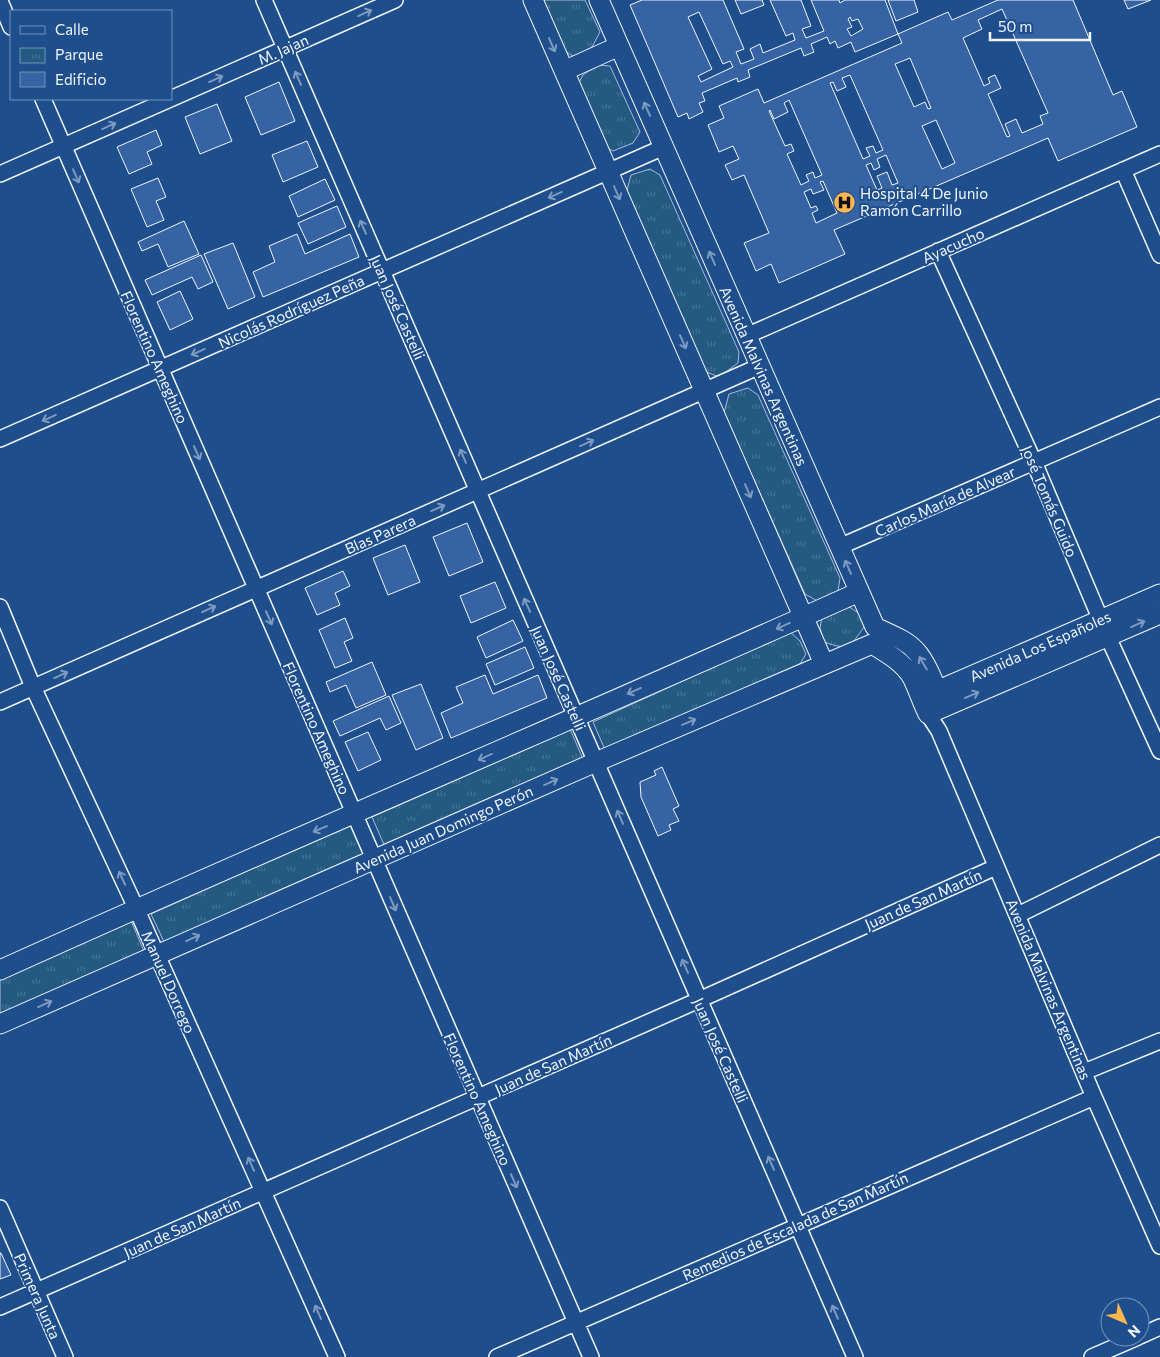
<svg xmlns="http://www.w3.org/2000/svg" width="1160" height="1357" font-family="Commissioner,sans-serif">
<defs>
<pattern id="park-tufts" width="24" height="20" patternUnits="userSpaceOnUse" patternTransform="scale(1.25)"><rect width="24" height="20" fill="#245a82"/><path d="M3 7l-1-3M5 7V3M7 7l1-3M15 17l-1-3M17 17v-4M19 17l1-3" fill="none" stroke="#447295"/></pattern>
</defs>
<rect width="100%" height="100%" fill="#1f4e8c"/>
<path fill="url(#park-tufts)" stroke="#a8bbd7" d="M 539,0 L 585,0 L 600,32 L 592,47 L 574,57 L 561,48 Z
M 598,65 L 610,66 L 640,132 L 633,143 L 613,151 L 602,145 L 577,86 L 583,75 Z
M 650,169 L 660,175 L 739,352 L 738,363 L 719,377 L 704,371 L 626,194 L 631,175 Z
M 748,388 L 758,395 L 840,578 L 838,591 L 819,602 L 805,594 L 724,413 L 729,394 Z
M 848,606 L 860,614 L 864,627 C 850,647 849,651 824,642 L 820,628 L 822,617 Z
M 790,632 L 800,641 L 806,654 L 800,664 L 606,752 L 593,722 Z
M 570,729 L 583,759 L 385,847 L 372,817 Z
M 352,824 L 365,854 L 165,944 L 151,914 Z
M 131,921 L 144,951 L 0,1016 L 0,980 Z"/>
<path fill="#3563a3" stroke="#f2f6ff" fill-rule="evenodd" d="M 642,0 L 723,0 L 744,49 L 736,52 L 741,64 L 754,59 L 750,49 L 760,44 L 763,53 L 795,40 L 793,33 L 786,36 L 770,0 L 801,0 L 811,26 L 802,29 L 806,38 L 824,31 L 811,0 L 839,0 L 840,3 L 845,0 L 885,0 L 898,34 L 855,52 L 851,42 L 838,48 L 835,41 L 830,44 L 827,37 L 811,44 L 814,52 L 804,56 L 801,48 L 748,70 L 750,77 L 738,82 L 737,78 L 702,93 L 705,101 L 699,103 L 703,112 L 689,119 L 687,113 L 678,117 L 630,5 ZM 699,12 L 723,64 L 730,61 L 733,67 L 701,82 L 698,76 L 712,69 L 688,17 ZM 850,17 L 852,21 L 858,19 L 863,29 L 851,36 L 847,29 L 852,27 L 848,19 Z
M 735,0 L 762,0 L 764,5 L 741,14 Z
M 888,0 L 914,0 L 918,12 L 896,21 Z
M 998,0 L 1073,0 L 1113,95 L 1122,91 L 1137,127 L 1058,161 L 1048,138 L 834,230 L 845,254 L 779,283 L 771,264 L 756,271 L 744,243 L 769,233 L 744,175 L 732,180 L 725,165 L 739,159 L 733,146 L 719,152 L 708,125 L 724,118 L 719,106 L 758,89 L 764,103 L 902,43 L 898,34 L 948,12 L 952,20 ZM 1002,9 L 1048,113 L 1040,116 L 1043,124 L 1022,133 L 1016,119 L 1005,124 L 1010,136 L 1007,137 L 988,94 L 1001,88 L 995,75 L 988,78 L 990,83 L 984,86 L 963,38 L 982,29 L 978,20 ZM 910,58 L 931,108 L 928,109 L 925,102 L 914,107 L 895,64 ZM 850,75 L 883,150 L 876,153 L 873,146 L 866,148 L 870,156 L 863,159 L 830,83 L 833,82 L 837,91 L 846,87 L 842,78 ZM 789,100 L 822,175 L 815,178 L 813,172 L 806,175 L 809,181 L 801,185 L 787,154 L 794,151 L 791,144 L 785,146 L 769,111 L 770,110 L 774,119 L 788,112 L 784,103 ZM 936,120 L 955,163 L 942,169 L 922,126 ZM 886,155 L 898,183 L 892,185 L 887,172 L 877,176 L 882,188 L 877,190 L 866,165 L 871,163 L 874,170 L 880,167 L 877,159 ZM 823,181 L 837,213 L 816,223 L 812,213 L 818,210 L 816,206 L 811,208 L 804,192 L 811,189 L 813,194 L 824,190 L 820,182 Z
M 1124,0 L 1151,0 L 1128,9 Z
M 279,82 L 295,121 L 261,135 L 245,97 Z
M 217,104 L 232,141 L 200,154 L 185,117 Z
M 156,130 L 162,145 L 147,152 L 152,164 L 129,174 L 117,147 Z
M 307,141 L 318,167 L 283,182 L 272,155 Z
M 158,178 L 166,197 L 156,201 L 164,220 L 147,227 L 131,189 Z
M 325,179 L 335,200 L 298,217 L 289,196 Z
M 337,206 L 346,227 L 308,244 L 298,223 Z
M 184,221 L 199,254 L 168,267 L 158,244 L 142,251 L 138,242 Z
M 297,234 L 305,254 L 350,234 L 359,257 L 263,297 L 253,272 L 275,262 L 269,246 Z
M 233,243 L 255,297 L 228,309 L 204,254 Z
M 201,255 L 213,282 L 198,289 L 192,277 L 152,295 L 145,280 Z
M 180,291 L 193,319 L 170,330 L 157,302 Z
M 467,523 L 483,562 L 449,576 L 433,537 Z
M 405,545 L 420,582 L 388,595 L 373,558 Z
M 343,571 L 350,586 L 335,593 L 340,605 L 317,615 L 305,588 Z
M 495,582 L 506,608 L 471,623 L 460,596 Z
M 345,618 L 353,638 L 344,642 L 352,661 L 335,668 L 319,630 Z
M 513,620 L 523,641 L 486,658 L 477,637 Z
M 525,647 L 534,668 L 495,685 L 486,664 Z
M 372,662 L 386,695 L 356,708 L 346,685 L 330,692 L 326,682 Z
M 485,675 L 493,694 L 538,675 L 547,698 L 451,738 L 441,713 L 463,703 L 456,687 Z
M 421,684 L 443,738 L 416,750 L 392,695 Z
M 389,696 L 401,723 L 386,730 L 380,718 L 340,736 L 333,721 Z
M 368,732 L 381,760 L 358,771 L 345,742 Z
M 662,767 L 679,806 L 673,809 L 679,821 L 669,825 L 671,830 L 658,836 L 641,797 L 640,782 L 656,775 L 654,771 Z
M 0,1253 L 1,1253 L 11,1275 L 0,1279 Z"/>
<g fill="none" stroke-linecap="round" stroke-linejoin="round">
<defs>
<path id="minor" d="M 264,0 L 855,1357
M 0,1 L 11,27
M 43,99 L 591,1357
M 1123,170 L 1160,255
M 0,174 L 395,0
M 938,251 L 1034,462 L 1108,637 L 1160,751
M 746,336 L 1160,154
M 0,439 L 664,147
M 839,547 L 1160,407
M 0,607 L 33,687 L 136,908 L 337,1357
M 0,702 L 760,366
M 928,714 L 939,731 L 1094,1097 L 1160,1246
M 1018,915 L 1160,845
M 1084,1072 L 1160,1041
M 0,1208 L 65,1357
M 0,1307 L 699,1000 L 996,867
M 1140,1336 L 1160,1327
M 497,1357 L 1094,1097
M 1092,1357 L 1138,1337"/>
<path id="major" d="M 533,0 L 824,664
M 599,0 L 875,627 C 889,634 905,639 916,651 C 929,666 936,689 944,707
M 564,71 L 619,46
M 925,696 L 1160,594
M 0,970 C 285,841 574,720 859,592
M 0,1024 L 596,762 L 872,644 C 887,653 903,662 912,677 C 918,689 922,702 928,714 L 1160,614"/>
</defs>
<use href="#minor" stroke="#f2f6ff" stroke-width="18"/>
<use href="#major" stroke="#f2f6ff" stroke-width="21"/>
<use href="#minor" stroke="#1f4e8c" stroke-width="15"/>
<use href="#major" stroke="#1f4e8c" stroke-width="19"/>
</g>
<defs><path id="oneway-shaft" d="M-6 0H5M1.5-3L5.5 0L1.5 3" fill="none" stroke-width="1.6" stroke-linecap="round" stroke-linejoin="round" transform="scale(1.25)"/></defs>
<g stroke="#7e9ac0">
<use href="#oneway-shaft" transform="translate(365 13) rotate(-24)"/>
<use href="#oneway-shaft" transform="translate(552 45) rotate(66)"/>
<use href="#oneway-shaft" transform="translate(298 78) rotate(-114)"/>
<use href="#oneway-shaft" transform="translate(216 79) rotate(-24)"/>
<use href="#oneway-shaft" transform="translate(647 109) rotate(-114)"/>
<use href="#oneway-shaft" transform="translate(109 126) rotate(-24)"/>
<use href="#oneway-shaft" transform="translate(76 176) rotate(66)"/>
<use href="#oneway-shaft" transform="translate(617 193) rotate(66)"/>
<use href="#oneway-shaft" transform="translate(555 195) rotate(156)"/>
<use href="#oneway-shaft" transform="translate(363 227) rotate(-114)"/>
<use href="#oneway-shaft" transform="translate(712 258) rotate(-114)"/>
<use href="#oneway-shaft" transform="translate(683 342) rotate(66)"/>
<use href="#oneway-shaft" transform="translate(198 352) rotate(156)"/>
<use href="#oneway-shaft" transform="translate(49 418) rotate(156)"/>
<use href="#oneway-shaft" transform="translate(587 443) rotate(-24)"/>
<use href="#oneway-shaft" transform="translate(197 453) rotate(66)"/>
<use href="#oneway-shaft" transform="translate(463 456) rotate(-114)"/>
<use href="#oneway-shaft" transform="translate(748 491) rotate(66)"/>
<use href="#oneway-shaft" transform="translate(438 508) rotate(-24)"/>
<use href="#oneway-shaft" transform="translate(848 567) rotate(-114)"/>
<use href="#oneway-shaft" transform="translate(527 605) rotate(-114)"/>
<use href="#oneway-shaft" transform="translate(209 609) rotate(-24)"/>
<use href="#oneway-shaft" transform="translate(269 618) rotate(66)"/>
<use href="#oneway-shaft" transform="translate(1138 624) rotate(-24)"/>
<use href="#oneway-shaft" transform="translate(783 626) rotate(156)"/>
<use href="#oneway-shaft" transform="translate(923 663) rotate(-121)"/>
<use href="#oneway-shaft" transform="translate(61 675) rotate(-24)"/>
<use href="#oneway-shaft" transform="translate(634 691) rotate(156)"/>
<use href="#oneway-shaft" transform="translate(972 695) rotate(-23)"/>
<use href="#oneway-shaft" transform="translate(689 722) rotate(-23)"/>
<use href="#oneway-shaft" transform="translate(485 757) rotate(156)"/>
<use href="#oneway-shaft" transform="translate(551 782) rotate(-24)"/>
<use href="#oneway-shaft" transform="translate(620 817) rotate(-114)"/>
<use href="#oneway-shaft" transform="translate(320 829) rotate(157)"/>
<use href="#oneway-shaft" transform="translate(122 878) rotate(-115)"/>
<use href="#oneway-shaft" transform="translate(393 904) rotate(66)"/>
<use href="#oneway-shaft" transform="translate(193 938) rotate(-24)"/>
<use href="#oneway-shaft" transform="translate(685 966) rotate(-114)"/>
<use href="#oneway-shaft" transform="translate(45 1004) rotate(-24)"/>
<use href="#oneway-shaft" transform="translate(771 1163) rotate(-114)"/>
<use href="#oneway-shaft" transform="translate(251 1164) rotate(-114)"/>
<use href="#oneway-shaft" transform="translate(514 1181) rotate(66)"/>
<use href="#oneway-shaft" transform="translate(318 1312) rotate(-114)"/>
<use href="#oneway-shaft" transform="translate(835 1312) rotate(-113)"/>
</g>
<defs>
<symbol id="hospital-disc" viewBox="-11 -11 22 22"><circle r="9.5" fill="#ffb74d" stroke="#1f4e8c"/><path d="M-5-5h3v3.5h4V-5h3V5h-3V1.5h-4V5h-3Z" fill="#111"/></symbol>
</defs>
<g fill-rule="evenodd">
<use href="#hospital-disc" x="832" y="190" width="25" height="25"/>
</g>
<g text-anchor="middle" dominant-baseline="central" stroke-width="4" stroke-linejoin="round" paint-order="stroke">
<g font-size="15" fill="#f2f6ff" stroke="#1f4e8c">
<text transform="translate(283 49) rotate(-24)">M. Jajan</text>
<text transform="translate(953 245) rotate(-24)">Ayacucho</text>
<text transform="translate(398 307) rotate(66)">Juan José Castelli</text>
<text transform="translate(291 311) rotate(-24)">Nicolás Rodríguez Peña</text>
<text transform="translate(155 357) rotate(66)">Florentino Ameghino</text>
<text transform="translate(764 376) rotate(66)">Avenida Malvinas Argentinas</text>
<text transform="translate(945 501) rotate(-24)">Carlos María de Alvear</text>
<text transform="translate(1050 501) rotate(67)">José Tomás Guido</text>
<text transform="translate(380 534) rotate(-24)">Blas Parera</text>
<text transform="translate(1040 646) rotate(-24)">Avenida Los Españoles</text>
<text transform="translate(559 678) rotate(66)">Juan José Castelli</text>
<text transform="translate(317 728) rotate(66)">Florentino Ameghino</text>
<text transform="translate(443 829) rotate(-24)">Avenida Juan Domingo Perón</text>
<text transform="translate(923 899) rotate(-24)">Juan de San Martín</text>
<text transform="translate(169 982) rotate(66)">Manuel Dorrego</text>
<text transform="translate(1049 989) rotate(67)">Avenida Malvinas Argentinas</text>
<text transform="translate(721 1050) rotate(66)">Juan José Castelli</text>
<text transform="translate(553 1064) rotate(-24)">Juan de San Martín</text>
<text transform="translate(478 1099) rotate(66)">Florentino Ameghino</text>
<text transform="translate(795 1226) rotate(-24)">Remedios de Escalada de San Martín</text>
<text transform="translate(182 1227) rotate(-24)">Juan de San Martín</text>
<text transform="translate(38 1296) rotate(66)">Primera Junta</text>
</g>
<g font-size="15" fill="#f2f6ff" stroke="#1f4e8c" text-anchor="start">
<text x="860" y="193">Hospital 4 De Junio<tspan x="860" dy="17">Ramón Carrillo</tspan></text>
</g>
</g>
<rect x="10" y="10" width="162" height="90" fill="#1f4e8c" stroke="#7391ba"/>
<rect x="20" y="26" width="25" height="8" fill="#1f4e8c" stroke="#7391ba"/>
<text x="55" y="35" font-size="15" fill="#f2f6ff">Calle</text>
<rect x="20" y="48" width="25" height="15" fill="url(#park-tufts)" stroke="#7391ba"/>
<text x="55" y="60" font-size="15" fill="#f2f6ff">Parque</text>
<rect x="20" y="72" width="25" height="15" fill="#3563a3" stroke="#7391ba"/>
<text x="55" y="85" font-size="15" fill="#f2f6ff">Edificio</text>
<g transform="translate(1125 1322) rotate(135)"><circle r="24" fill="#1f4e8c" stroke="#7391ba"/>
<path d="M0-4L9 19L0 12L-9 19Z" fill="#ffb74d"/>
<text y="-8" font-size="14" font-weight="bold" text-anchor="middle" fill="#f2f6ff">N</text>
</g>
<path d="M990 32v8h100v-8" fill="none" stroke="#f2f6ff" stroke-width="2.5"/>
<text x="998" y="32" font-size="15" fill="#f2f6ff" stroke="#1f4e8c" stroke-width="4" paint-order="stroke">50 m</text>
</svg>
